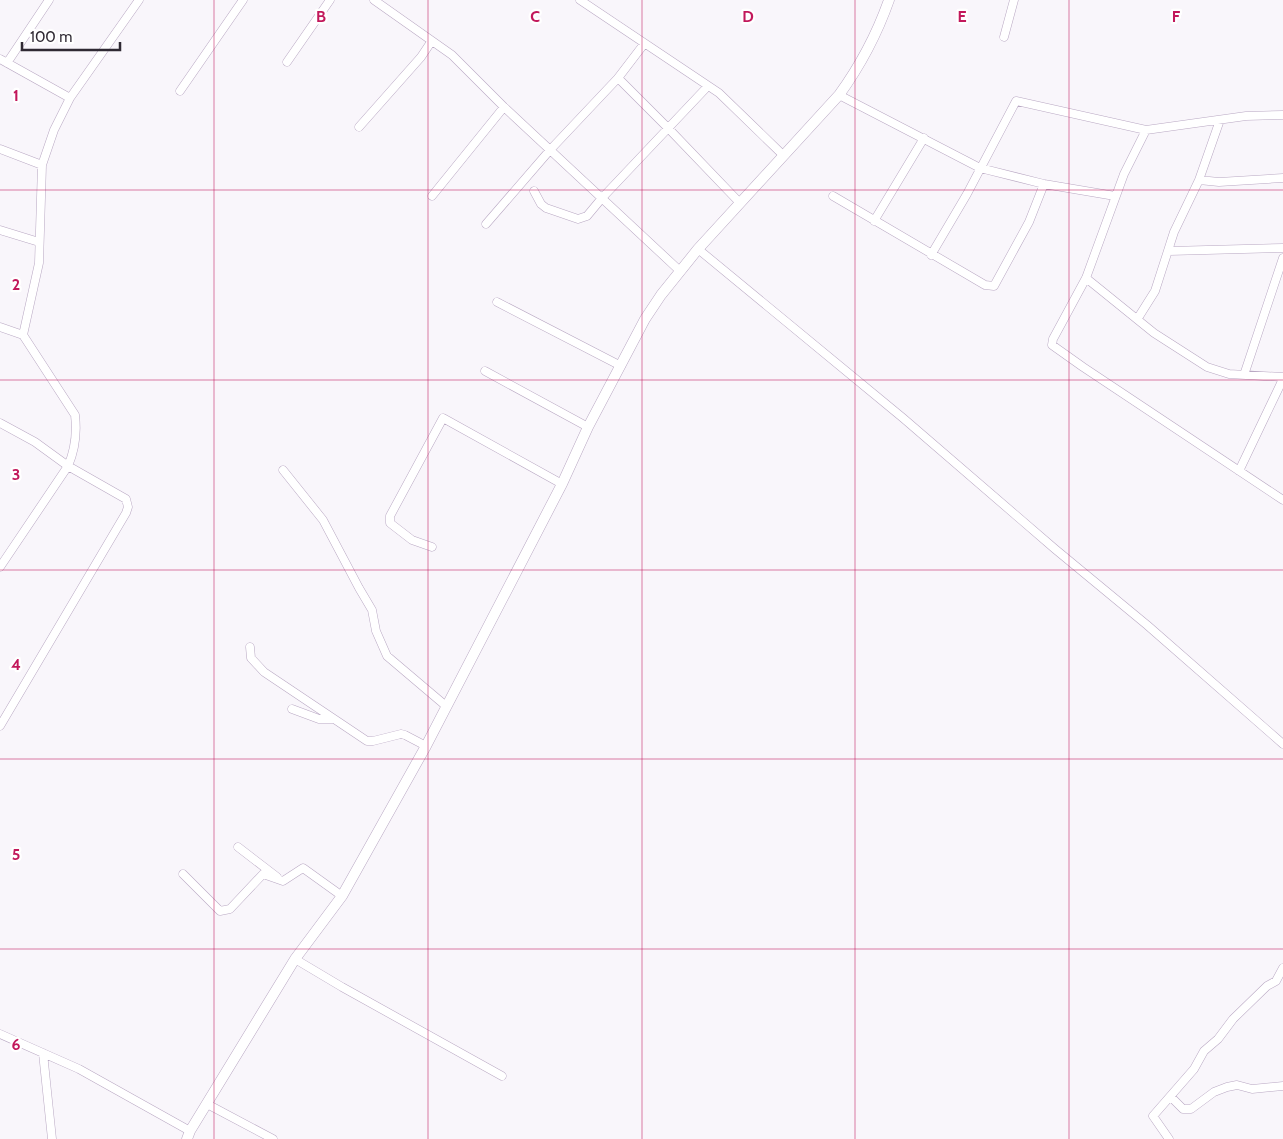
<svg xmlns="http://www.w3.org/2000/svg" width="1283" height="1139" font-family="Cabin,sans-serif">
<rect width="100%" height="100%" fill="#f9f6fb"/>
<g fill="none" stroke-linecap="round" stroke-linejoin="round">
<defs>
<path id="street" d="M 374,0 L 452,55 L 504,107 L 680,271
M 580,0 L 719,93 L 783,155
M 1004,37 L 1014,0
M 0,59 L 70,98
M 287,62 L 330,0
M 7,63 L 49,0
M 618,78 L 669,129 L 740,203
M 180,91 L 243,0
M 839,95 L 980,168 L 1044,184 L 1115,196
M 359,127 L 421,57 L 431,42
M 1146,130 L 1124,174 L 1086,278 L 1053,339 L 1052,345 L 1083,367 L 1283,500
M 0,149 L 42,165
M 1199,180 L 1219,182 L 1283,178
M 534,191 L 541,204 L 546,208 L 578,219 L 587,216 L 602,198 L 708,86
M 432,196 L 504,107
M 833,196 L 985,285 L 994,286 L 1029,222 L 1044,184
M 874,221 L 924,138
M 486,224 L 550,150 L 618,78 L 644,44
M 0,230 L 39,242
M 698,249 L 903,418 L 1055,549 L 1147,625 L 1283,744
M 1169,251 L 1283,248
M 931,255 L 967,194 L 1016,101 L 1146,130 L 1246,116 L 1283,115
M 1086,278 L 1154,333 L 1207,367 L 1229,374 L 1283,377
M 497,302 L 621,366
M 1138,318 L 1155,291 L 1174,232 L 1199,180 L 1220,120
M 0,327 L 23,335 L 75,415 C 77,432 75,450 68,466 L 0,567
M 23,335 L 39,263 L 42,165 L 54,130 L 70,98 L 139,0
M 485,371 L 588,427
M 1244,375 L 1283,258
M 0,423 L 35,442 L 68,466 L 126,499 L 128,507 L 126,513 L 0,726
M 283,470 L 323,520 L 359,588 L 372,610 L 376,631 L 387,656 L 446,706
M 1239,471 L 1283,379
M 432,547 L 412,540 L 390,523 L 390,516 L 443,418 L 562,484
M 250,647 L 251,658 L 264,672 L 367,741 L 373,741 L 401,734 L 405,735 L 426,746
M 292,709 L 319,719 L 333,719
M 238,847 L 277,877
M 183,874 L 220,911 L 230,909 L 263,874 L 283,881 L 303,868 L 342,896
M 295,959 L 342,987 L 502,1076
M 0,1034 L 79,1069 L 190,1131
M 43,1053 L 52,1139
M 1171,1097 L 1183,1109 L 1191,1109 L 1214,1092 L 1227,1087 L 1237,1085 L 1252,1089 L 1283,1086
M 207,1104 L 273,1139
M 1169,1139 L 1153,1116 L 1194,1069 L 1204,1051 L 1218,1039 L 1233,1019 L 1267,986 L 1276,981 L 1283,968"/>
<path id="secondary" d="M 187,1139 L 190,1131 L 295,959 L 342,896 L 426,746 L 562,484 L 588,427 L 645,319 L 661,295 L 698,249 L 839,95 C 860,66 877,34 889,0"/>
</defs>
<use href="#street" stroke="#b9a8c3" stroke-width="9"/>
<use href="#secondary" stroke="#b9a8c3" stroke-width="11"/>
<use href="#street" stroke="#fff" stroke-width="8"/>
<use href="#secondary" stroke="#fff" stroke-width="10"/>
</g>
<path fill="none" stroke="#c2185b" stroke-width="1" stroke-opacity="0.55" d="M 214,0 L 214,1139M 428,0 L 428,1139M 642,0 L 642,1139M 855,0 L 855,1139M 1069,0 L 1069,1139M 0,190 L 1283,190M 0,380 L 1283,380M 0,570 L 1283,570M 0,759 L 1283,759M 0,949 L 1283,949"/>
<g font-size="16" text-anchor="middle" font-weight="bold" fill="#c2185b" stroke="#fff" stroke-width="4.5" stroke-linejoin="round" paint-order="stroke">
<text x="321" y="22">B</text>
<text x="535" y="22">C</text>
<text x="748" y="22">D</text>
<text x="962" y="22">E</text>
<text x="1176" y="22">F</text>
<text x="16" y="101">1</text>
<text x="16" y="290">2</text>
<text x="16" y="480">3</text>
<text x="16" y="670">4</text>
<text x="16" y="860">5</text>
<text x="16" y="1050">6</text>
</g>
<path d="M22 42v8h98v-8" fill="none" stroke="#2f2933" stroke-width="2.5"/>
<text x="30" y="42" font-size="15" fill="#2f2933" stroke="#ffffff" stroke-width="4" paint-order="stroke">100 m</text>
</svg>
